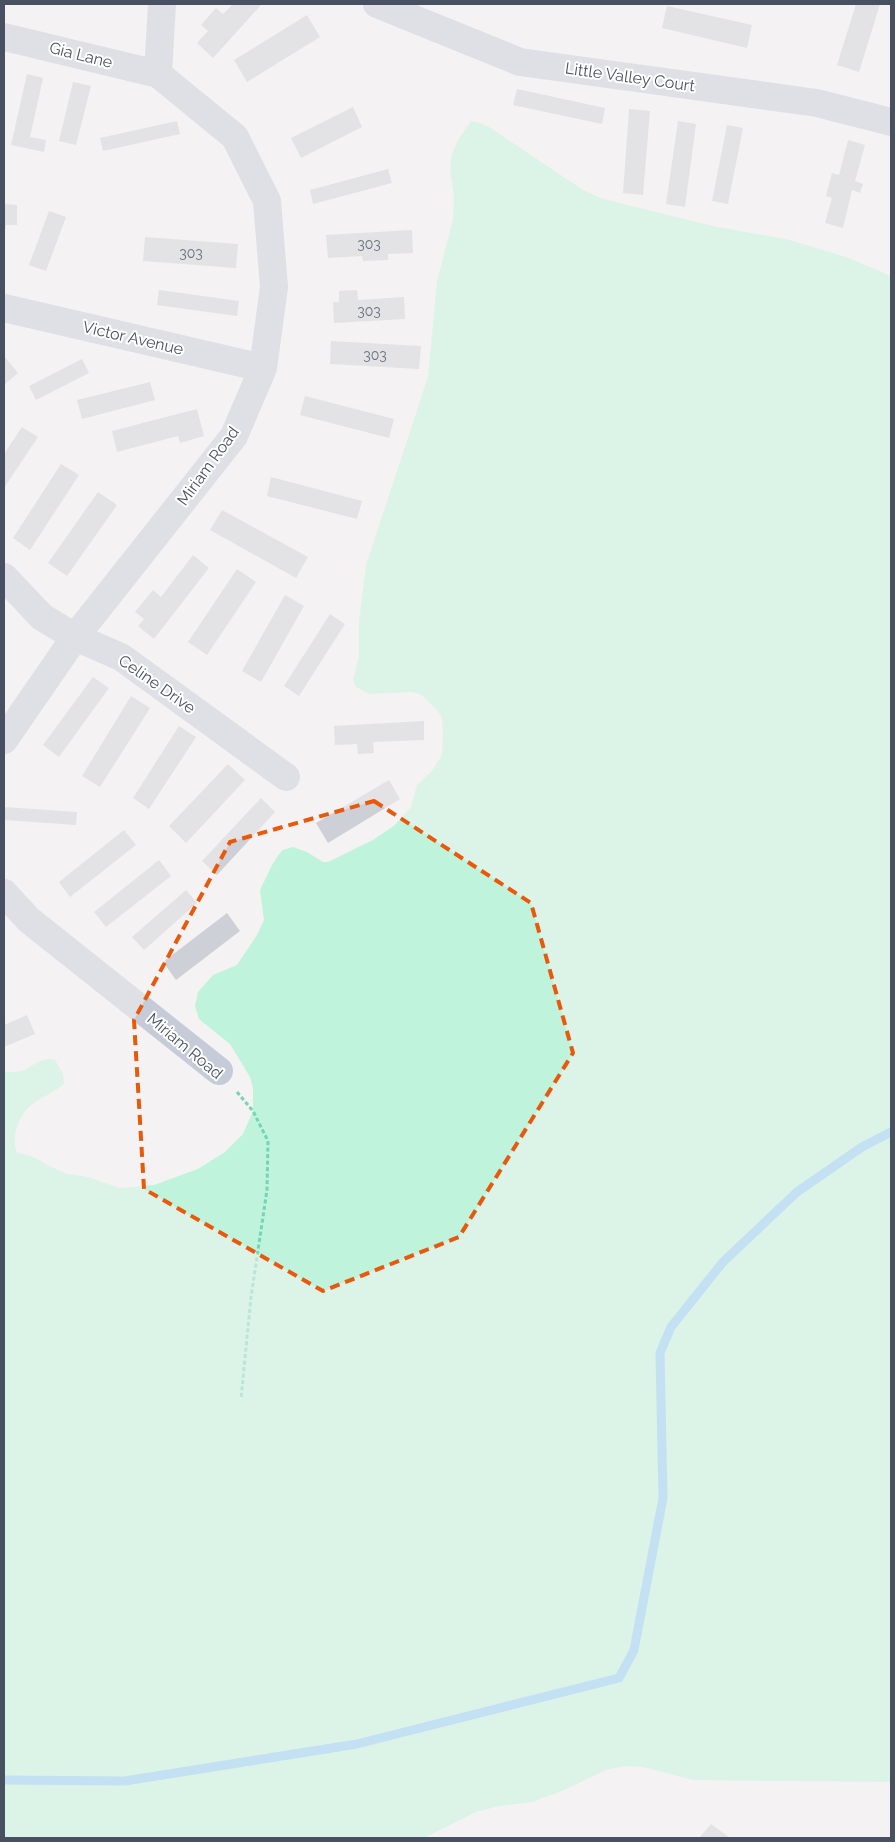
<svg xmlns="http://www.w3.org/2000/svg" width="895" height="1842" font-family="Raleway,sans-serif">
<rect width="100%" height="100%" fill="#f4f2f2"/>
<path fill="#bff3dc" d="M 471,121 L 480,123 L 489,127 L 583,190 L 603,199 L 717,227 L 786,239 L 846,257 L 891,276 L 891,1782 L 693,1780 L 643,1767 L 624,1766 L 606,1770 L 562,1791 L 532,1802 L 499,1806 L 476,1812 L 424,1838 L 4,1838 L 4,1072 C 10,1072 18,1073 24,1070 C 35,1065 42,1056 55,1060 L 63,1074 L 64,1084 C 55,1092 44,1096 34,1103 C 20,1112 10,1137 17,1152 L 36,1158 L 49,1166 L 67,1174 L 88,1177 L 120,1188 L 154,1185 L 198,1169 L 225,1152 L 243,1134 L 253,1111 L 253,1088 L 250,1077 L 230,1044 L 199,1019 L 195,1006 L 198,992 L 213,975 L 237,965 L 257,935 L 264,920 L 260,890 L 272,865 L 280,853 L 283,850 L 293,847 L 307,852 L 323,862 L 328,862 L 373,840 L 395,825 L 411,807 L 417,785 L 432,771 L 442,755 L 443,733 L 442,718 L 437,710 L 422,695 L 412,692 L 369,694 L 356,687 L 353,680 L 359,656 L 359,621 L 366,565 L 428,377 L 437,282 L 453,219 L 454,197 L 450,169 L 452,154 L 458,140 Z"/>
<g fill="none" stroke-linecap="round" stroke-linejoin="round">
<path stroke="#89caf3" stroke-width="9" d="M 4,1780 L 125,1781 L 357,1744 L 619,1678 L 634,1650 L 663,1498 L 660,1353 L 671,1327 L 723,1262 L 797,1192 L 862,1147 L 891,1132"/>
</g>
<path fill="#ced0d7" d="M 233,4 L 262,4 L 213,58 L 197,43 L 208,31 L 201,25 L 216,8 L 223,14 Z
M 856,4 L 880,4 L 859,72 L 837,65 Z
M 667,6 L 752,25 L 747,48 L 662,28 Z
M 307,15 L 320,37 L 247,82 L 234,60 Z
M 27,74 L 43,78 L 30,137 L 46,140 L 44,152 L 11,145 Z
M 73,82 L 91,86 L 76,145 L 59,141 Z
M 517,89 L 605,108 L 602,124 L 513,105 Z
M 353,107 L 362,127 L 301,158 L 291,138 Z
M 629,109 L 650,111 L 643,195 L 623,193 Z
M 177,121 L 180,134 L 103,151 L 100,138 Z
M 678,121 L 696,124 L 685,207 L 666,204 Z
M 727,125 L 743,128 L 728,204 L 712,201 Z
M 848,140 L 865,145 L 855,181 L 863,184 L 860,193 L 852,190 L 843,228 L 825,223 L 832,198 L 826,196 L 832,173 L 839,175 Z
M 388,169 L 392,183 L 313,204 L 310,190 Z
M 4,204 L 17,205 L 17,225 L 6,225 L 5,231 L 4,231 Z
M 49,211 L 66,217 L 46,271 L 29,265 Z
M 412,230 L 413,253 L 388,254 L 388,260 L 363,261 L 362,256 L 328,258 L 326,235 Z
M 145,237 L 238,244 L 236,268 L 143,261 Z
M 159,290 L 239,301 L 237,316 L 157,305 Z
M 357,290 L 358,300 L 404,297 L 405,319 L 334,323 L 333,302 L 339,302 L 339,291 Z
M 331,341 L 421,346 L 419,369 L 330,364 Z
M 4,356 L 18,373 L 4,385 Z
M 82,359 L 89,373 L 36,400 L 29,386 Z
M 150,382 L 155,400 L 82,419 L 77,400 Z
M 305,396 L 394,419 L 389,438 L 300,415 Z
M 197,409 L 204,436 L 180,443 L 178,436 L 117,452 L 112,431 Z
M 22,427 L 38,437 L 4,488 L 4,454 Z
M 61,464 L 79,475 L 30,550 L 13,538 Z
M 271,477 L 362,501 L 357,519 L 267,496 Z
M 98,492 L 117,505 L 67,576 L 48,563 Z
M 222,510 L 308,557 L 296,578 L 210,530 Z
M 193,555 L 209,568 L 154,639 L 138,626 L 144,619 L 135,612 L 153,590 L 161,597 Z
M 237,569 L 256,582 L 207,655 L 188,642 Z
M 285,595 L 304,606 L 261,682 L 242,671 Z
M 330,614 L 345,624 L 299,696 L 284,686 Z
M 93,677 L 109,688 L 59,757 L 43,745 Z
M 131,696 L 150,708 L 100,787 L 82,776 Z
M 424,721 L 424,740 L 373,742 L 374,753 L 358,754 L 357,744 L 335,745 L 334,726 Z
M 179,726 L 196,737 L 149,809 L 133,798 Z
M 228,764 L 245,780 L 186,843 L 169,826 Z
M 389,780 L 400,799 L 328,843 L 316,823 Z
M 261,798 L 275,812 L 217,875 L 202,861 Z
M 4,807 L 77,812 L 76,825 L 4,820 Z
M 124,830 L 136,845 L 70,897 L 59,882 Z
M 159,860 L 171,876 L 106,927 L 94,912 Z
M 186,890 L 197,903 L 144,950 L 132,937 Z
M 227,913 L 240,931 L 176,980 L 163,962 Z
M 27,1015 L 35,1034 L 4,1047 L 4,1025 Z
M 711,1824 L 730,1838 L 699,1838 Z"/>
<g fill="none" stroke-linecap="round" stroke-linejoin="round">
<path stroke="#74d4b6" stroke-width="3" stroke-dasharray="4 2.5" stroke-linecap="butt" d="M 237,1092 L 253,1111 L 268,1141 L 267,1190 L 251,1297 L 241,1399"/>
<path stroke="#c5cbd7" stroke-width="28" d="M 377,4 L 520,62 L 817,103 L 891,122
M 4,37 L 158,74
M 4,308 L 263,368
M 4,577 L 42,617 L 75,637 L 121,657 L 286,777
M 4,740 L 75,637 L 234,436 L 263,368 L 274,287 L 267,201 L 235,137 L 158,74 L 162,4
M 4,893 L 29,920 L 219,1071"/>
</g>
<path d="M0 0H895V1842H0ZM 374,801 L 531,903 L 573,1053 L 459,1237 L 323,1291 L 144,1189 L 134,1020 L 230,842 Z" fill="#f4f2f2" fill-opacity=".55" fill-rule="evenodd"/>
<path fill="none" stroke="#e8590c" stroke-width="4" stroke-dasharray="10 6" stroke-linejoin="round" d="M 374,801 L 531,903 L 573,1053 L 459,1237 L 323,1291 L 144,1189 L 134,1020 L 230,842 Z"/>
<g text-anchor="middle" dominant-baseline="central" stroke-width="4" stroke-linejoin="round" paint-order="stroke">
<g font-size="14" fill="#6a717e">
<text x="369" y="244">303</text>
<text x="191" y="253">303</text>
<text x="369" y="311">303</text>
<text x="375" y="355">303</text>
</g>
<g font-size="16" fill="#485161" stroke="#fff">
<text transform="translate(81 55) rotate(14)">Gia Lane</text>
<text transform="translate(630 77) rotate(8)">Little Valley Court</text>
<text transform="translate(133 338) rotate(13)">Victor Avenue</text>
<text transform="translate(208 466) rotate(-54)">Miriam Road</text>
<text transform="translate(157 684) rotate(35)">Celine Drive</text>
<text transform="translate(185 1046) rotate(40)">Miriam Road</text>
</g>
</g>
<rect width="895" height="1842" fill="none" stroke="#485161" stroke-width="10"/>
</svg>
